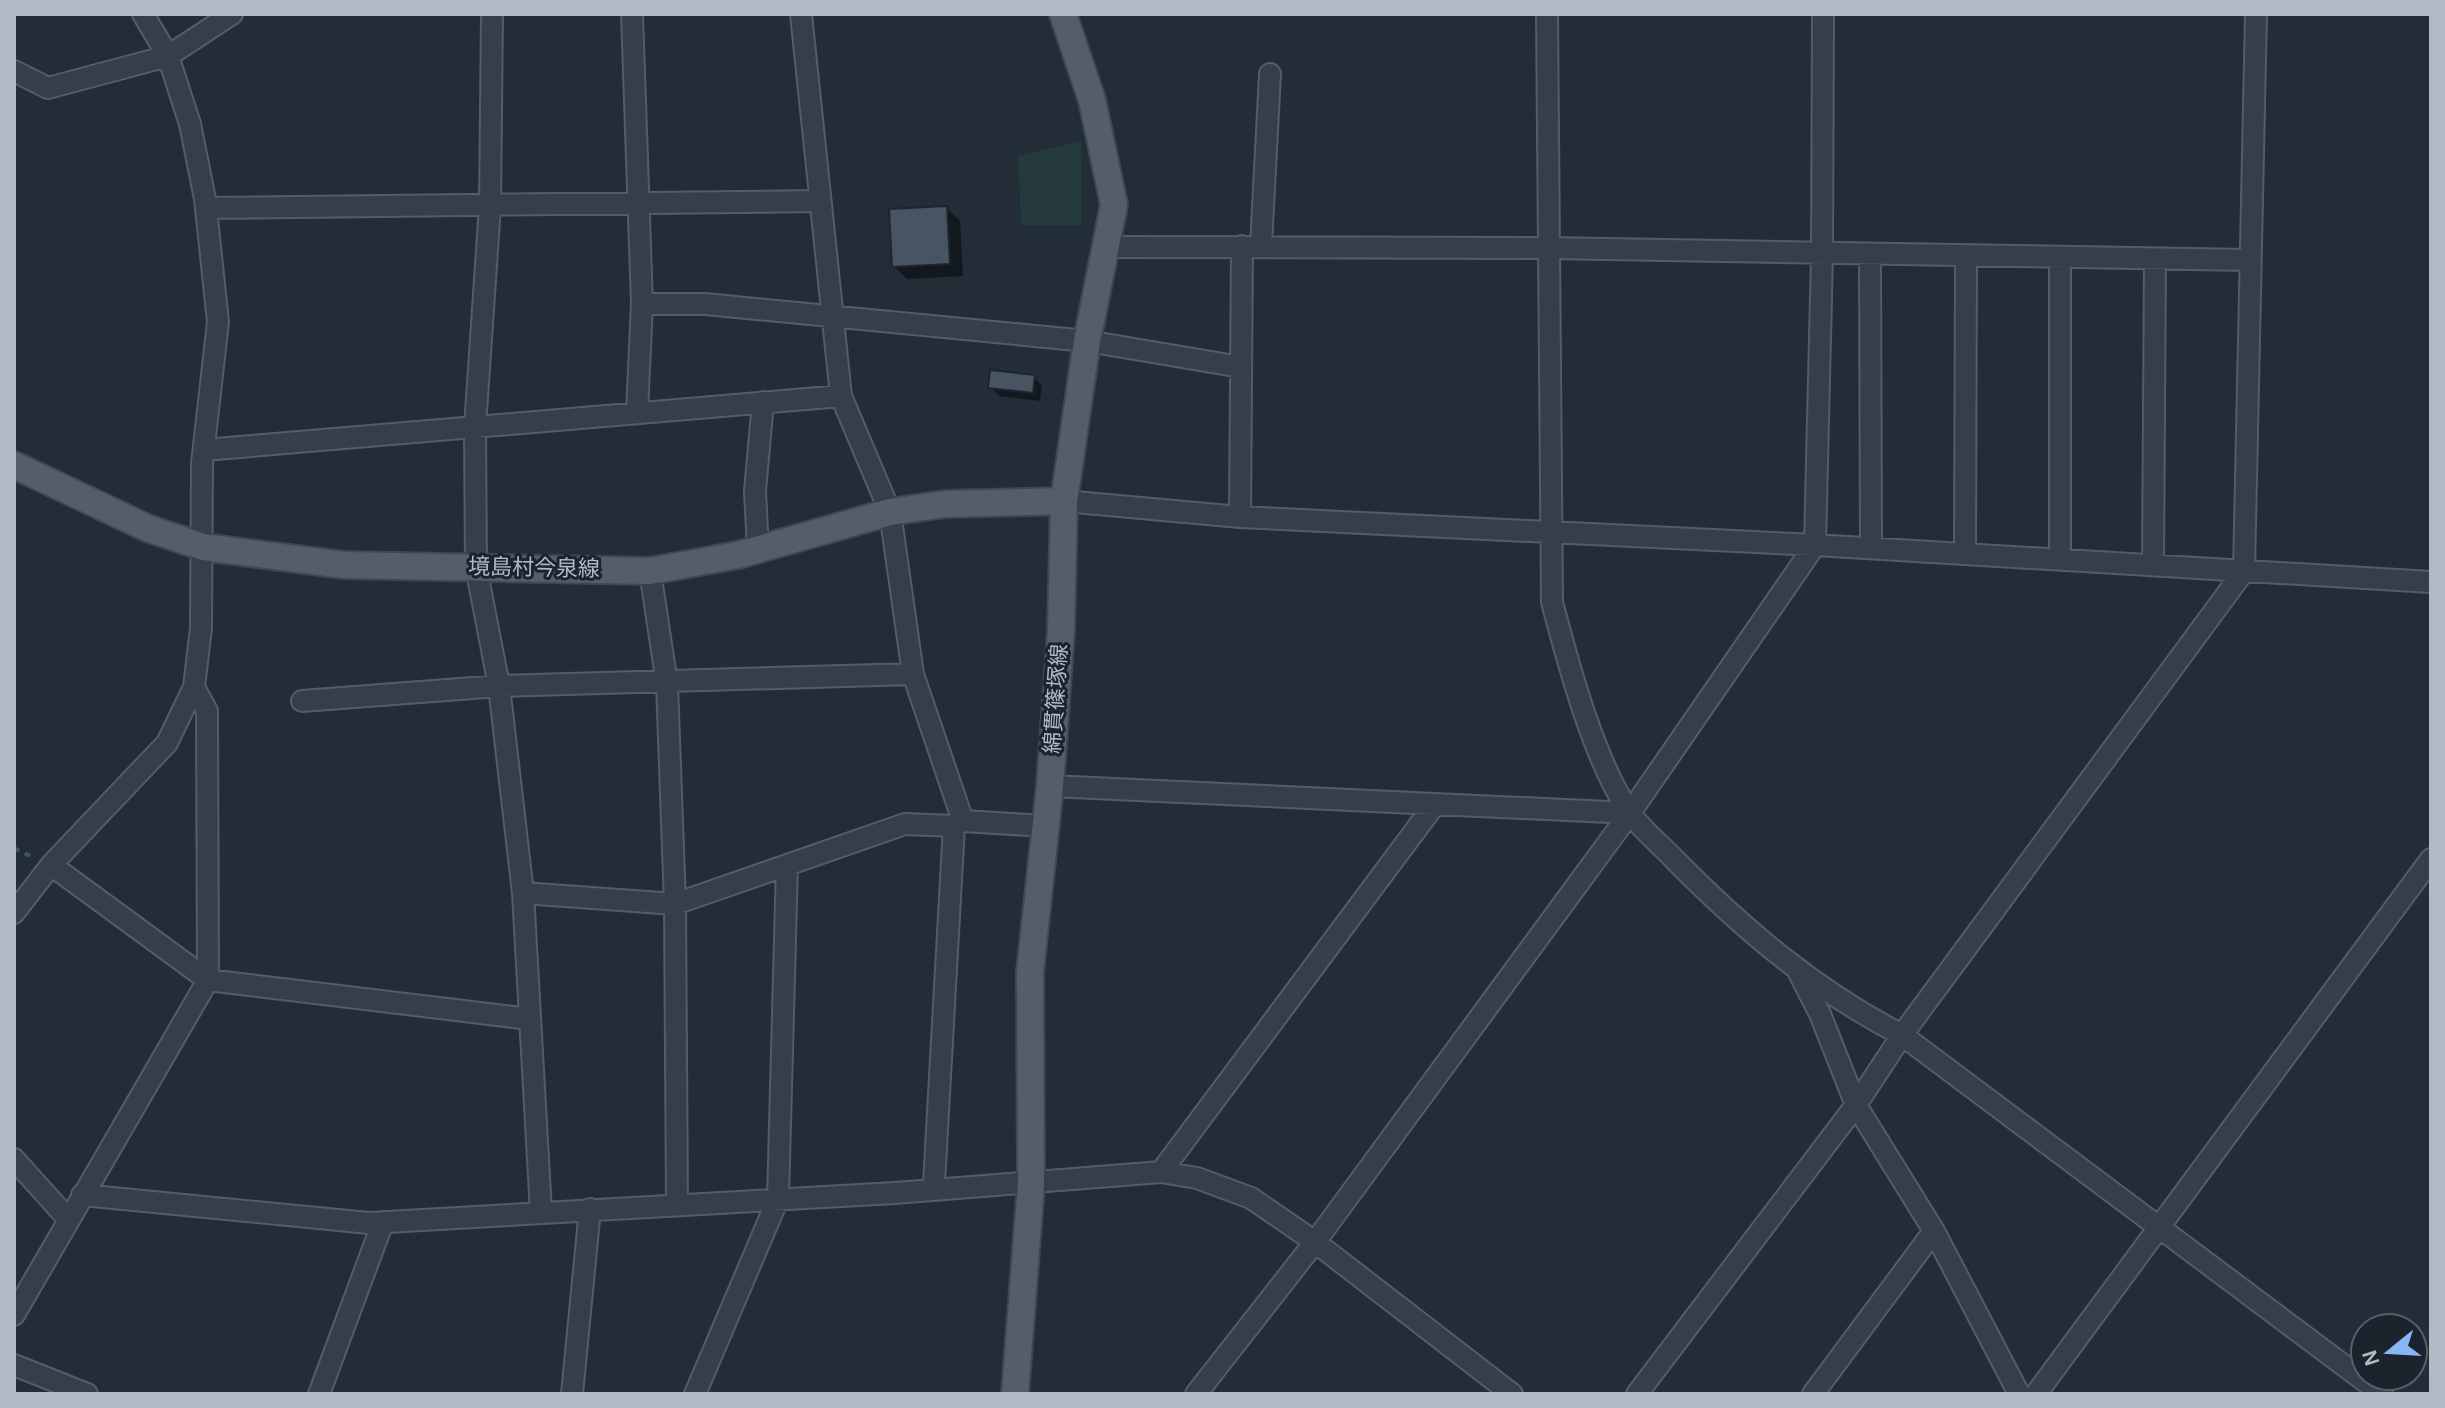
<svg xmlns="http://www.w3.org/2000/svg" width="2445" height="1408" font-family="Karla,'Noto Sans JP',sans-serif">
<rect width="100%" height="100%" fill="#222d38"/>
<path fill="#253a3a" d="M 1081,141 L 1081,226 L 1021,225 L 1018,156 Z"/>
<path fill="#0007" d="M 947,208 L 960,221 L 963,276 L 907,279 L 894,266 Z
M 1034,377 L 1042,386 L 1040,401 L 999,396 L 990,387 Z"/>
<path fill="#495462" stroke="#1d262f" stroke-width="2" d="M 947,206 L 950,264 L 892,267 L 889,209 Z
M 990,370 L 1035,375 L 1033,393 L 988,388 Z"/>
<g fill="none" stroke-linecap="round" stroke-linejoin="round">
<defs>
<path id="minor" d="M 492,14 L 490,206 L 475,427 L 476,567 L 499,686 L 523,893 L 541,1212
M 632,14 L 642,304 L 637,413
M 801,14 L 841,396 L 890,512 L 913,674 L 963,821
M 1547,14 L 1552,602 C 1568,663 1594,761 1630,813 C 1642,830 1661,845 1676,861 C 1743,929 1816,991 1902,1035 L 2382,1394
M 14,71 L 48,88 L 168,56 L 232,14
M 206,208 L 820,201
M 1261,245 L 1270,74
M 1108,247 L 1549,248 L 2249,260
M 1870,255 L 1871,548
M 2060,258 L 2060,560
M 642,304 L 705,304 L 1087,341 L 1241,367
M 204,450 L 841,396
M 1064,501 L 1240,517 L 1815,545 L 2431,582
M 1240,517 L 1242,246
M 758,550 L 755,491 L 763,402
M 1965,554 L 1966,257
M 2153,565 L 2155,259
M 650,571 L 667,684 L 675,904 L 677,1205
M 302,701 L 499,686 L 913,674
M 1050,786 L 1630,813
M 51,865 L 208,980 L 530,1019
M 523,893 L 675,904 L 905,824 L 954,826 L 963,821 L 1045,826
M 14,913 L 51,865 L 167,743 L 194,687 L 201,628 L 202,463 L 218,322 L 205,199 L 190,124 L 168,56 L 143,14
M 1799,973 L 1820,1014 L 1856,1105 L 1934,1231 L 2019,1394
M 14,1159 L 68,1219
M 1161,1172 L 1435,804
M 934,1184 L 954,826
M 82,1195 L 369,1223 L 895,1193 L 1161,1172 L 1197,1178 L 1251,1198 L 1315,1242 L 1512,1394
M 14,1315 L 208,980 L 207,711 L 194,687
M 14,1365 L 87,1394
M 319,1394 L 383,1222
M 572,1394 L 590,1209
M 695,1394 L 778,1199 L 787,865
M 1196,1394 L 1315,1242 L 1630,813 L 1815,545 L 1822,255 L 1823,14
M 1637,1394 L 1856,1105 L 1902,1035 L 2244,571 L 2256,14
M 1813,1394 L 1934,1231
M 2036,1394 L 2431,859"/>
<path id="major" d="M 14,465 L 147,528 L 203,547 L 344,565 L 650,571 L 738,555 L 890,512 L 945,504 L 1064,501
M 1015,1394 L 1031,1184 L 1030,972 L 1050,786 L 1061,631 L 1064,501 L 1087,341 L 1114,205 L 1092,100 L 1063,14"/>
</defs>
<use href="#minor" stroke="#545c66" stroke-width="24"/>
<use href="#major" stroke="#3f4852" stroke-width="30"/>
<path stroke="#425557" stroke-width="4" stroke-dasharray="6 6" stroke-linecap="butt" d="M 14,848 L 34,858"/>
<use href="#minor" stroke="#363f49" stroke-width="20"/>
<use href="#major" stroke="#545e69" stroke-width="26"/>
</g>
<g text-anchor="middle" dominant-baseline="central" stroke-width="6" stroke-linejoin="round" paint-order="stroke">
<g font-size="22" fill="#b1b9c5" stroke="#1b242d">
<text transform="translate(534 568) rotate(1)">境島村今泉線</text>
<text transform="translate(1056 699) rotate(-86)">綿貫篠塚線</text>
</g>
</g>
<rect width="2445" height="1408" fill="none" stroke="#b1b9c5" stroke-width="32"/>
<g transform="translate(2389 1352) rotate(252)"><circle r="38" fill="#1b242d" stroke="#57606a" stroke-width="2"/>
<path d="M0-6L14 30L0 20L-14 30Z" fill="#88b6f2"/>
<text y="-12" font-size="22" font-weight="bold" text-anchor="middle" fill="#b1b9c5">N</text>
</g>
</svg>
